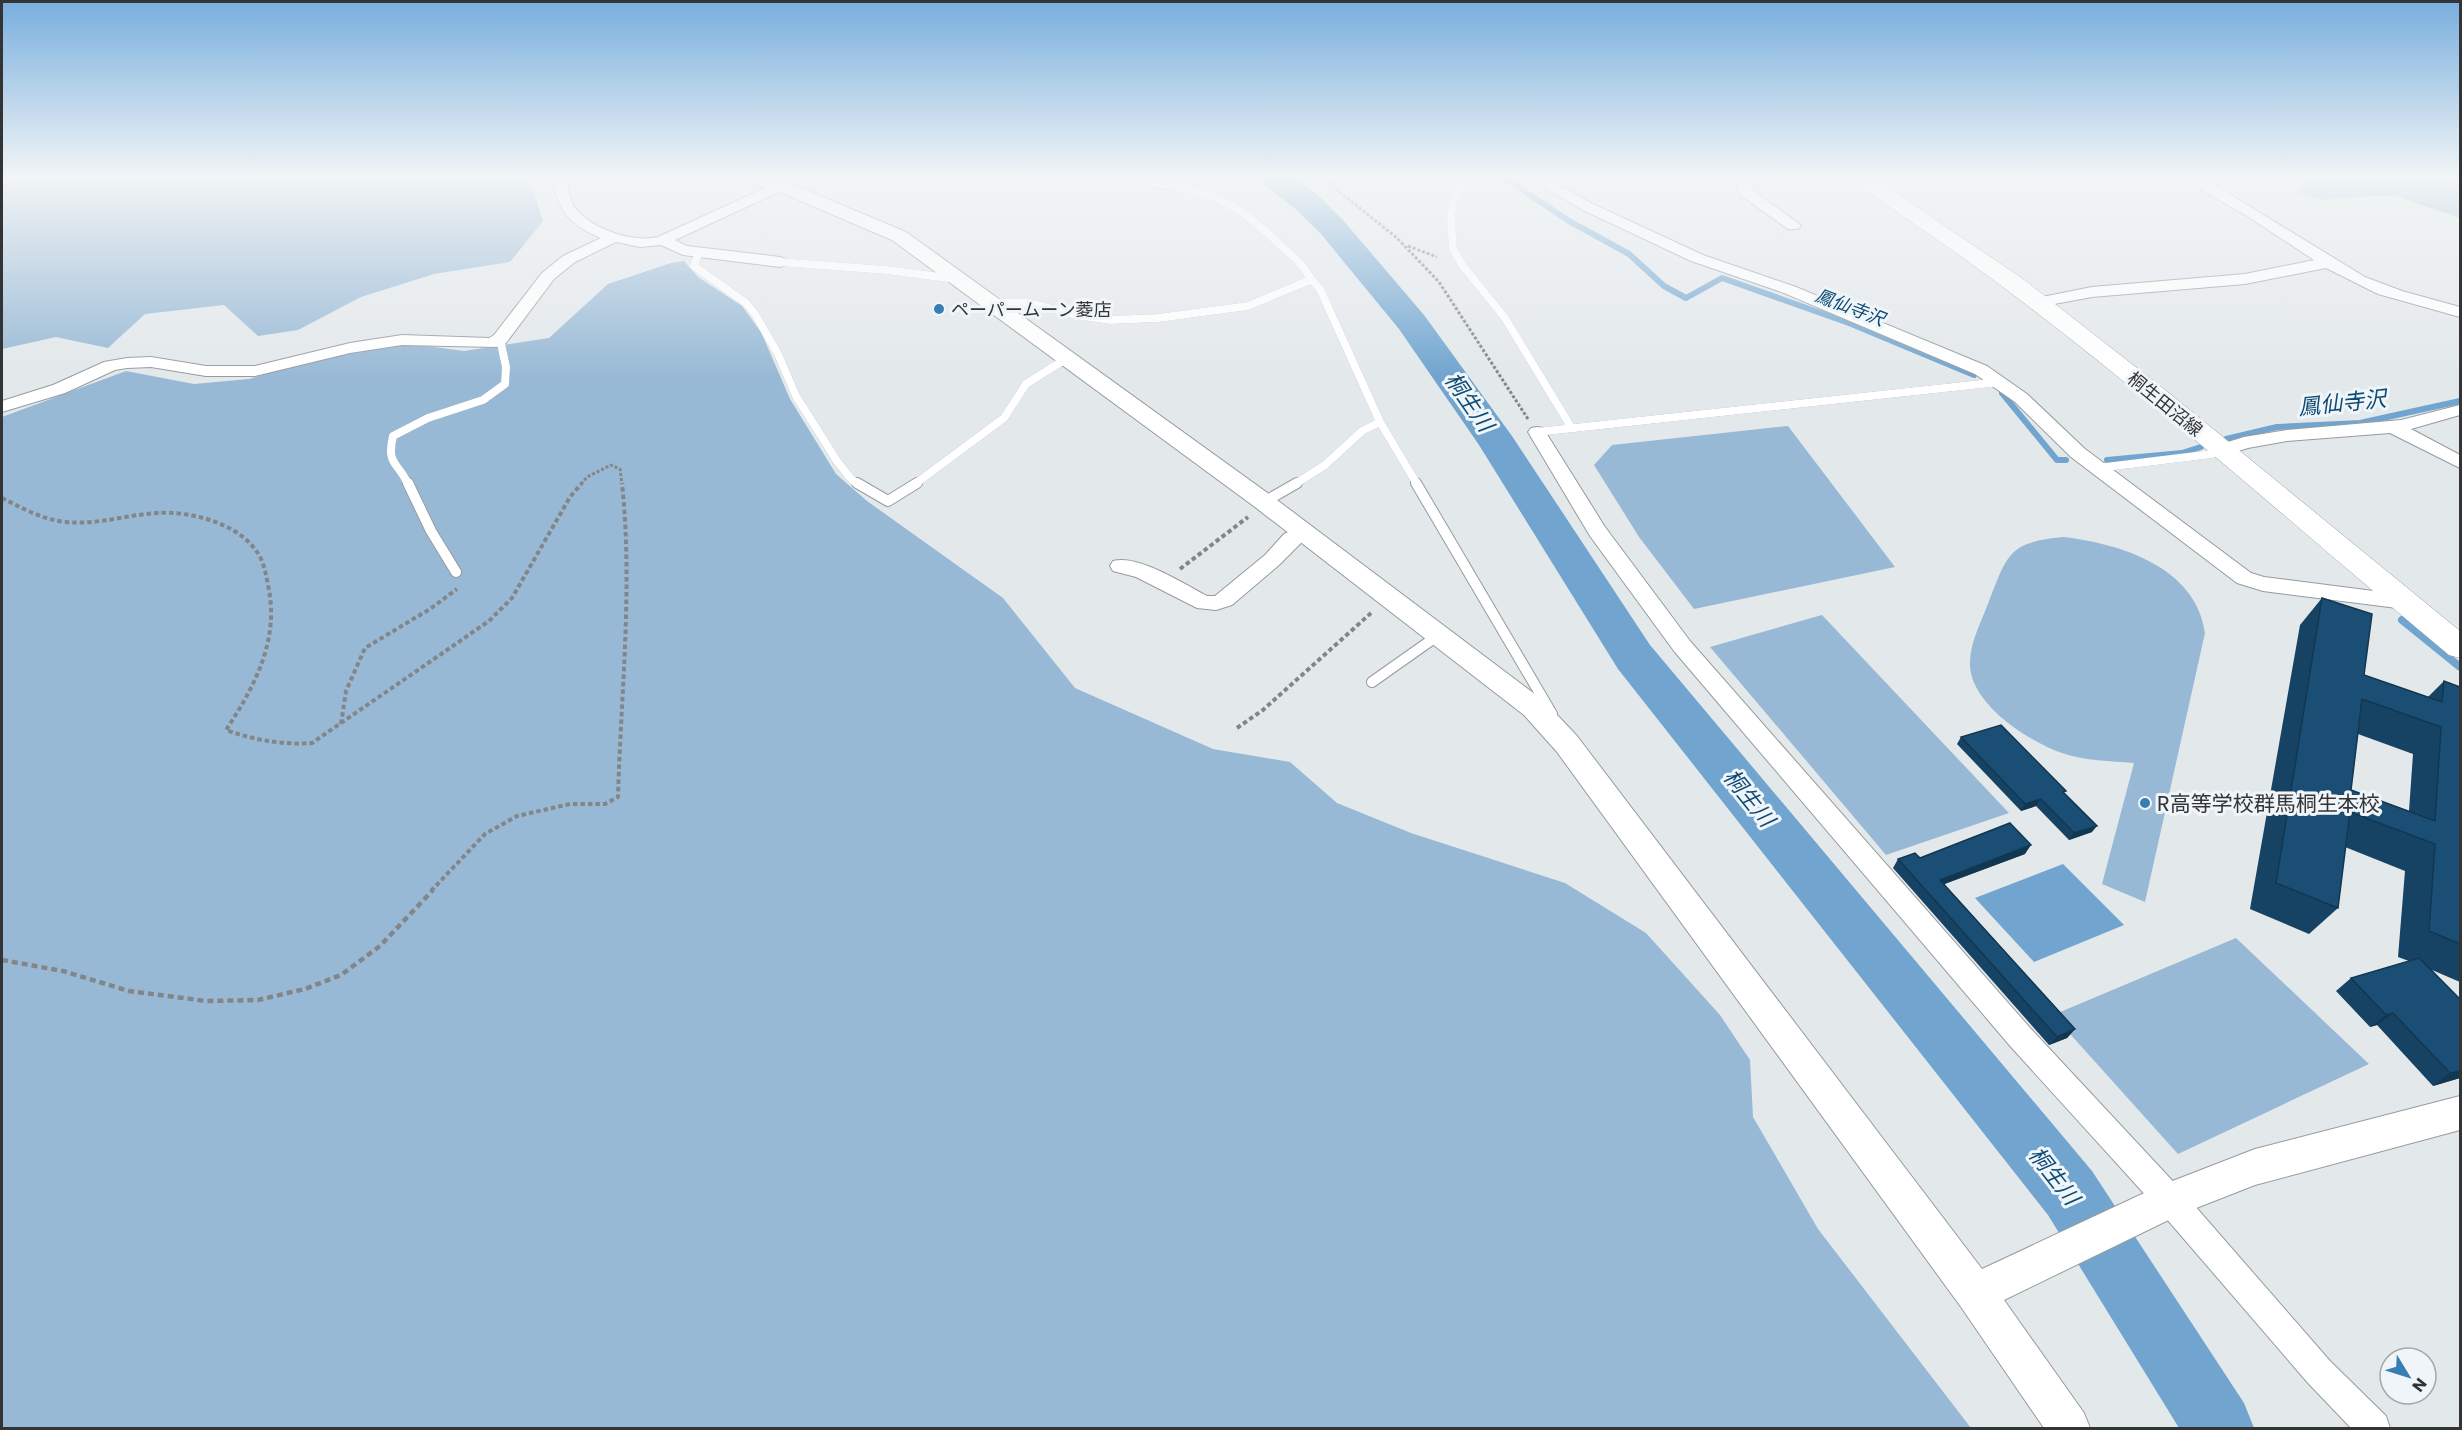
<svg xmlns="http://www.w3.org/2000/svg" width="2462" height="1430" font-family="Poppins,'Noto Sans JP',sans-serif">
<rect width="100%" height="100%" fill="#e3e8eb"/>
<path fill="#98b9d6" d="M 2,176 L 529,176 L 543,221 L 510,262 L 434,274 L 361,297 L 298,330 L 258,336 L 224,305 L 145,314 L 108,348 L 56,337 L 2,349 Z
M 2313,176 L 2460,176 L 2460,218 L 2395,196 L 2346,197 L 2325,200 L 2296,192 Z
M 684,261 L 698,277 L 742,306 L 761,332 L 790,399 L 836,474 L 867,501 L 1003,598 L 1075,688 L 1213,749 L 1290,762 L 1337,803 L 1411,833 L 1565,883 L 1646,933 L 1720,1015 L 1750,1060 L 1753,1117 L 1818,1229 L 1971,1428 L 2,1428 L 2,417 L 126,371 L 194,384 L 249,379 L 383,340 L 464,351 L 549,338 L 608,284 L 671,263 Z
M 1788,426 L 1895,567 L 1694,609 L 1639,537 L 1594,465 L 1612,445 Z
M 2064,537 C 2121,544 2196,567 2205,633 L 2145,902 L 2102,884 L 2134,763 C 2110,761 2086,761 2062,753 C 2028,741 1972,705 1970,666 C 1969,643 1982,621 1989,601 C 2008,552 2010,542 2064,537 Z
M 1822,615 L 2009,813 L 1886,855 L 1710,647 Z
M 2236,938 L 2369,1064 L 2178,1154 L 2053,1015 Z"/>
<path fill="#71a5d0" d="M 2063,864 L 2124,925 L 2034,962 L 1975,898 Z"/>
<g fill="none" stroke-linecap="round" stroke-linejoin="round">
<path stroke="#71a5d0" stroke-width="6" d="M 1502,176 L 1569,221 L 1629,254 L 1664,286 L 1686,298 L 1722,278 L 1849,323 L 1974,375
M 2002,393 L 2057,460 L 2066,460
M 2226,439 L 2277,427 L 2360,423 L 2460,401
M 2107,460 L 2182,453 L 2201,447"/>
<path stroke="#71a5d0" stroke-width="8" d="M 2402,620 L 2460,667"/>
<path fill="#71a5d0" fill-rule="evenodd" d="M 1256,176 L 1291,176 L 1319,196 L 1343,220 L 1424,315 L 1512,436 L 1650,645 L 2092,1171 L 2244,1403 L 2254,1428 L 2179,1428 L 2048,1215 L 1618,669 L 1479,445 L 1399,329 L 1321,234 L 1297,210 L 1260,182 Z"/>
<defs>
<path id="service-far1" d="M 1467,176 L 1453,202 L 1451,218 L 1453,249 L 1463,266 L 1505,318 L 1571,427
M 1173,186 C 1220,194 1246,211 1280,245 C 1288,252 1297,259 1303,267 C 1309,275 1312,282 1320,289 L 1380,422 L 1417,484
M 699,252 L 694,266 L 746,303 L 755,314 L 778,354 L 796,396 L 837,461 L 852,480 L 859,484
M 780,262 L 886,270 L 956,279
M 991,303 L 1030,303 L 1076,315 L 1111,320 L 1158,318 L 1248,306 L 1310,280
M 1537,432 L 2000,382
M 2098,468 L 2212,454 L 2222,450
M 408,484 C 398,462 386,465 393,436 L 428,418 L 483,400 L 505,384 L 506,367 L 500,339
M 915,484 L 1004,418 L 1026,384 L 1067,358
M 1295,484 L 1325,465 L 1362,431 L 1380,422"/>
<path id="service" d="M 408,483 L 431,531 L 456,572
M 857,483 L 888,501 L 917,483
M 1416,483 L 1552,714
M 1264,502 L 1297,483
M 1372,682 L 1440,634"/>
<path id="minor" d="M 552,176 L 566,176 C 568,186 569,199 575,208 C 592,229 632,243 658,237 L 791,176 L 809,176 L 807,179 L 675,240 L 687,246 L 780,257 L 786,259 L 788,262 L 786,265 L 780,267 L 683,255 L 661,245 L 640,247 L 616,242 L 575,262 L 554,279 L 506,343 L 497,347 L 402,345 L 350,353 L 255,376 L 206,376 L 151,367 L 127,368 L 115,370 L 65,393 L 2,412 L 2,401 L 53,385 L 104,362 L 127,358 L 151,357 L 206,366 L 255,366 L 350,343 L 402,335 L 489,338 L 494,335 L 542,273 L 563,256 L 601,238 C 569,225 557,210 552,176 Z
M 1110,176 L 1141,176 L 1178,183 L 1180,186 L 1173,190 L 1117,180 Z
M 1524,176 L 1541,176 L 1593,204 L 1703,255 L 1796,287 L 1987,366 L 2027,394 L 2085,449 L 2251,573 L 2264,577 L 2405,595 L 2412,597 L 2415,602 L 2412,607 L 2405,609 L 2263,591 L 2237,583 L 2071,457 L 2015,402 L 1975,374 L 1784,293 L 1691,261 L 1583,210 Z
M 1752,176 L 1771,176 L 1769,179 L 1754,185 L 1752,190 L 1798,223 L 1801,226 L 1798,229 L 1788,229 L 1740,195 L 1737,187 L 1744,179 Z
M 2177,176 L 2195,176 L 2213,184 L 2365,277 L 2402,291 L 2460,307 L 2460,317 L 2378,294 L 2326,268 L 2245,284 L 2092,297 L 2038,307 L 2032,305 L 2030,302 L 2032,299 L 2092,287 L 2245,274 L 2314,260 L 2247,216 Z
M 2460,405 L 2460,415 L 2411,429 L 2460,455 L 2460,468 L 2390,433 L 2287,441 L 2248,448 L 2222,456 L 2215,454 L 2213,450 L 2215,446 L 2244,437 L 2287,430 L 2401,420 Z
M 1537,427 L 1543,428 L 1605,527 L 1690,641 L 2031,1029 L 2181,1190 L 2330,1361 L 2386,1416 L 2390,1428 L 2351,1428 L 2308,1383 L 2159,1210 L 2011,1047 L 1674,651 L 1590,536 L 1528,432 L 1531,428 Z
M 1303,525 L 1310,526 L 1313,531 L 1279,565 L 1232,605 L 1216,610 L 1197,608 L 1136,577 L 1113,571 L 1110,566 L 1113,561 C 1138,554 1184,584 1207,596 L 1215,596 L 1265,555 L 1284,534 Z"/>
<path id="tertiary" d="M 737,176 L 766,176 L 787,182 L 906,232 L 1273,497 L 1544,701 L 1577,736 L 1982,1269 L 2157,1187 L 2255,1149 L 2460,1096 L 2460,1130 L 2255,1185 L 2181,1214 L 2004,1300 L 2084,1413 L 2090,1428 L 2044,1428 L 1961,1307 L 1557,752 L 1524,715 L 1255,507 L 892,240 L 775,190 L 740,180 Z"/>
<path id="primary" d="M 1847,176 L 1871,176 L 2023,279 L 2174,397 L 2460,631 L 2460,658 L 2449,655 C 2302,532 2159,404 2007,290 C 1955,251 1903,216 1850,180 Z"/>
</defs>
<use href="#service-far1" stroke="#979b9e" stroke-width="8"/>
<use href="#service" stroke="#979b9e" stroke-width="12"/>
<use href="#minor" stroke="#979b9e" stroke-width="2"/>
<use href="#tertiary" stroke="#979b9e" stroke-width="2"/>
<use href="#primary" stroke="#979b9e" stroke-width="1"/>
<path stroke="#838688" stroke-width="3" stroke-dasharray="3 2" stroke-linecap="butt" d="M 1320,176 L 1397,238 L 1439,282 L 1528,419
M 2446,176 L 2460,180
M 1408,246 L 1437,257
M 581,484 L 587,477 L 611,465 L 620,469 L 622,484"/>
<path stroke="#838688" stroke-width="4" stroke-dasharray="4.5 3" stroke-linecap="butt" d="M 2,498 C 22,508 43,520 66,522 C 97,525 126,515 157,513 C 191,511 240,523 259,555 C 264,564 266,574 268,585 C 280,639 255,686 226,730 C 254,740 282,745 312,743 L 489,621 L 512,598 L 570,497 L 582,483
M 1180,569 L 1248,517
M 341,724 L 346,691 L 365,648 L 430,609 L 457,589
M 1237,728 L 1263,710 L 1371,613
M 431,891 L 485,834 L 517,816 L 570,804 L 605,804 L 618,797 C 621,692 633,587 622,483"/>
<path stroke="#838688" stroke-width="4.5" stroke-dasharray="6 4" stroke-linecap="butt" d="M 2,960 L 63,971 L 129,991 L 206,1001 L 258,1000 L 305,989 L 341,975 L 380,946 L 433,890"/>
<use href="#service-far1" stroke="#fff" stroke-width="8"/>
<use href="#service" stroke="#fff" stroke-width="10"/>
<use href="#minor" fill="#fff" fill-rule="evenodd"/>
<use href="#tertiary" fill="#fff" fill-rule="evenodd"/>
<use href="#primary" fill="#fff" fill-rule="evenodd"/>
</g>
<path fill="#164364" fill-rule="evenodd" d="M 2322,598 L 2364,675 L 2428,697 L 2444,681 L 2460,687 L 2460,982 L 2432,970 L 2460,999 L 2460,1078 L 2433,1086 L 2377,1025 L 2370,1027 L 2336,991 L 2351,978 L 2409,961 L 2398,957 L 2405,871 L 2345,847 L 2338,908 L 2309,934 L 2250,909 L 2300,625 ZM 2358,734 L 2413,754 L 2409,811 L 2351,790 Z
M 1961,737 L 2064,793 L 2092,832 L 2069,840 L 2036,806 L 2021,811 L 1957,744 Z
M 2025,854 L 1944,884 L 2075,1029 L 2067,1038 L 2049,1045 L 1893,868 L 1898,859 Z"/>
<path fill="#123751" d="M 2041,799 L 2036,806 L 2021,811 L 2025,804 Z
M 2097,826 L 2092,832 L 2069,840 L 2074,833 Z
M 2031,845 L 2025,854 L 1934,888 L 1940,880 Z
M 2393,1013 L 2377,1025 L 2370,1027 L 2386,1015 Z
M 2075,1029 L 2067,1038 L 2049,1045 L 2057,1037 Z
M 2460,1071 L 2460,1078 L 2433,1086 L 2450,1073 Z"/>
<path fill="#1a4e74" stroke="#123751" stroke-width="1.5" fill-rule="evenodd" d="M 2322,598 L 2372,614 L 2364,675 L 2442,702 L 2444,681 L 2460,687 L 2460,944 L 2429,931 L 2435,844 L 2350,812 L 2338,908 L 2276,883 ZM 2362,699 L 2441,727 L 2435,821 L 2351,790 Z
M 2001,725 L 2066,791 L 2063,792 L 2097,826 L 2074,833 L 2041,799 L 2025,804 L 1961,737 Z
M 2010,823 L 2031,845 L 1940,880 L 2075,1029 L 2057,1037 L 1898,859 L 1915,853 L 1920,858 Z
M 2419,958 L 2460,999 L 2460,1071 L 2450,1073 L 2393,1013 L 2386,1015 L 2351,978 Z"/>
<linearGradient id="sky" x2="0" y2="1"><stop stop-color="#78aede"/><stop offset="0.47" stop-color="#f2f5f6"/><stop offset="1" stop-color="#f2f5f6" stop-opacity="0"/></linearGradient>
<rect width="2462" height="376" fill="url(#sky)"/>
<g fill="#387eb3" stroke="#f0f5f9" stroke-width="2">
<circle cx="939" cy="309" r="6"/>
<circle cx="2145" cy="803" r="6"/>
</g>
<g text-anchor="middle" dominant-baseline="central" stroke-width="6" stroke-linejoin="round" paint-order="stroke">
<g font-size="18" font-style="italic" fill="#0f4c75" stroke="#f0f5f9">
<text transform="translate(1850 307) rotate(21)">鳳仙寺沢</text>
</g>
<g font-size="18" fill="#333436" stroke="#f0f5f9" text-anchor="start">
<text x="951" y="309">ペーパームーン菱店</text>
</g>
<g font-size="18" fill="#333436" stroke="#f0f5f9">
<text transform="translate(2165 404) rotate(39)">桐生田沼線</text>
</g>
<g font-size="21" fill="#333436" stroke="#f0f5f9" text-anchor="start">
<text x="2157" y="803">R高等学校群馬桐生本校</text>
</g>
<g font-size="22" font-style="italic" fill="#0f4c75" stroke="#f0f5f9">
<text transform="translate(1469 402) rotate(55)">桐生川</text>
<text transform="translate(2342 403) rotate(-6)">鳳仙寺沢</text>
<text transform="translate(1749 798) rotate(51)">桐生川</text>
<text transform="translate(2054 1176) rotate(52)">桐生川</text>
</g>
</g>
<rect width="2462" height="1430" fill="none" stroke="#333436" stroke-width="6"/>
<g transform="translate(2408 1376) rotate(128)"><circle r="28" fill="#f0f5f9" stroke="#a4a8ab" stroke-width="1.5"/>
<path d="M0-4.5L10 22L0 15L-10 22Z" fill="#387eb3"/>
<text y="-9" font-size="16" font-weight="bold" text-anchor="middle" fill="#333436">N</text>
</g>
</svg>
